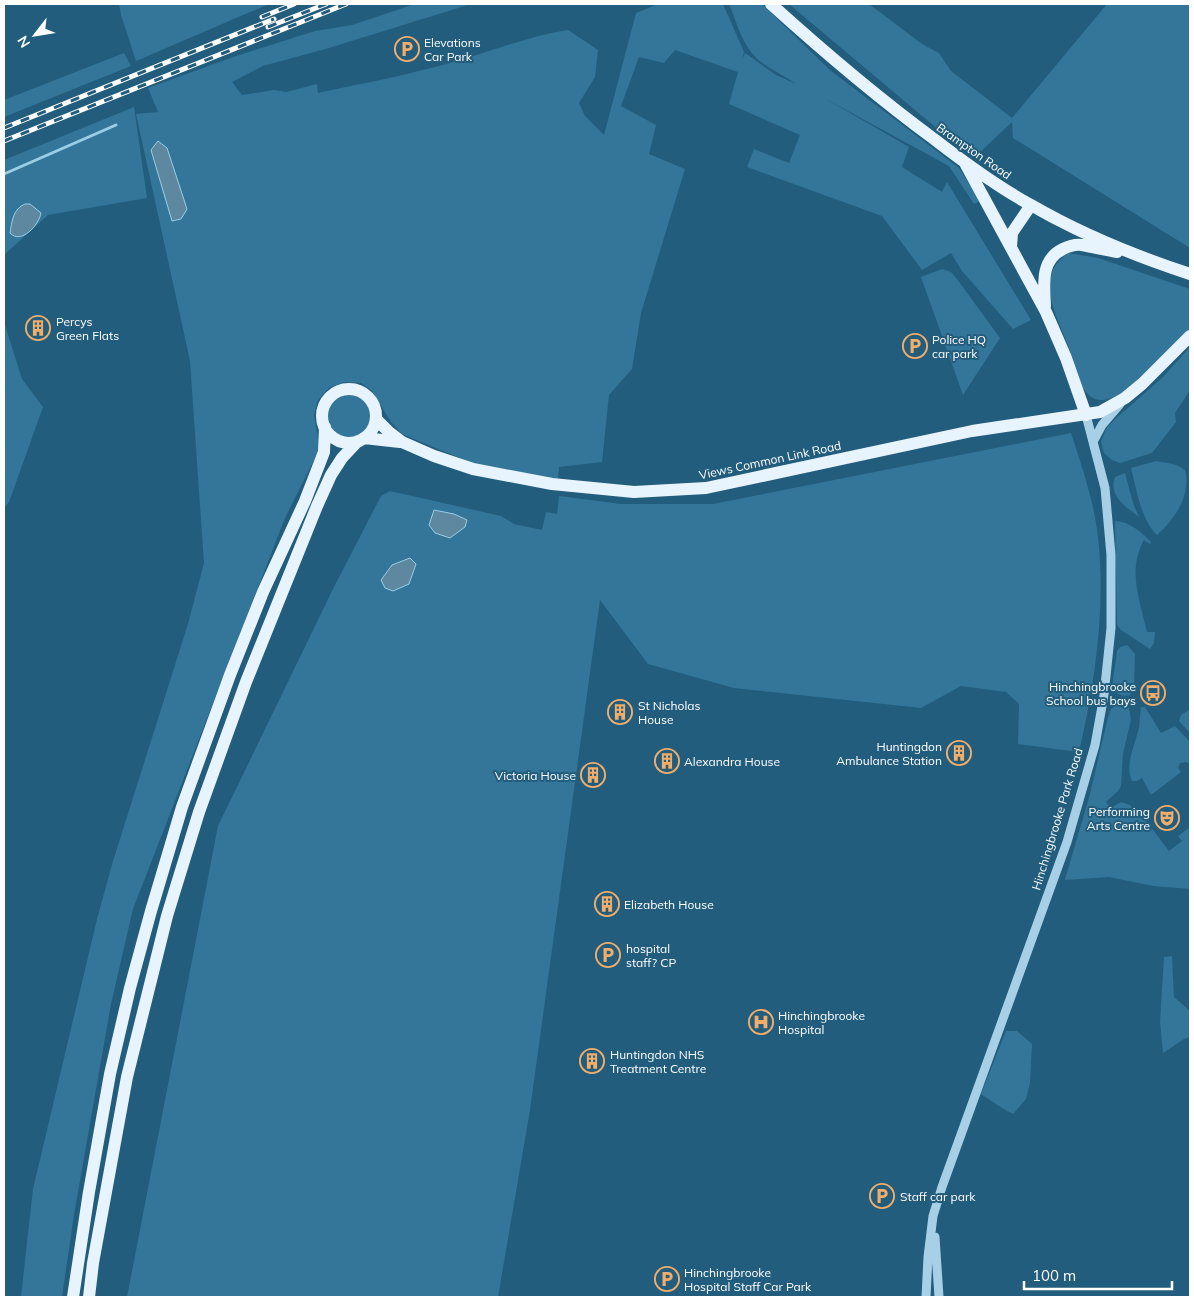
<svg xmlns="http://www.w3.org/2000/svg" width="1194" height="1301" font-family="Mulish,sans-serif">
<rect width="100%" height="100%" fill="#225d7d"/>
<path fill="#337699" d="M 119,4 L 269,4 L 136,61 L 121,15 Z
M 415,4 L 471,4 L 329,48 L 263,66 L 232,82 L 242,95 L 274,90 L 286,92 L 317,84 L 318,93 C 365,83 412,74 457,61 C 494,50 530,36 568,30 L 598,50 L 595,77 L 579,103 L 585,116 L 604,135 L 636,13 L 658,4 L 723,4 L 744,52 L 742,60 L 745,53 L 776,75 L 796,84 C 785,76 771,70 760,61 C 743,48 737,23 729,4 L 762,4 L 831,71 L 959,168 L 980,201 L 974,204 L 949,166 L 824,98 L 909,147 L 902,167 L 942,192 L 947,182 L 1031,320 L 1013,329 L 962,271 L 951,253 L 922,270 L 882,216 L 747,167 L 754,149 L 789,163 L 800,135 L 729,104 L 738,72 L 675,50 L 664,63 L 639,57 L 621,106 L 656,125 L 649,154 L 685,169 L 641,313 L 632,369 L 609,395 L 602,462 L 559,467 L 558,481 L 472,463 L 402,434 L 391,422 L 372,391 L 361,383 L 344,382 L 329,388 L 318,400 L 314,415 L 320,448 L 285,518 L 133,909 L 111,1004 L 74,1215 L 62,1297 L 21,1297 L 33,1189 L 97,919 L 113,861 L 188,624 L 204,563 L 190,361 L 136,114 L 158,112 L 148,88 L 233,57 L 315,31 L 352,25 Z
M 789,4 L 869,4 L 922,44 L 939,53 L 951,71 L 1012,118 L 1107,4 L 1190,4 L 1190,248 L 1013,138 L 1012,122 L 978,154 L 940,131 Z
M 124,53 L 131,66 L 4,117 L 4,100 Z
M 134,107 L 147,198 L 48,215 L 4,255 L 4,160 Z
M 1069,253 L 1098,258 L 1190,289 L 1190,332 C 1171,350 1129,398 1103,400 C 1092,401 1086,393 1082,386 C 1077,372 1073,358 1068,345 C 1056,315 1033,275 1069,253 Z
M 942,269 L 951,272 L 957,279 L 1000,338 L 963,395 L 921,277 Z
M 4,322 L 22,379 L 43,407 L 9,502 L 4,508 Z
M 1190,347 L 1190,390 L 1175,413 L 1176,422 L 1152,453 L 1120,463 L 1112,460 L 1104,453 L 1101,442 L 1106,429 L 1114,420 L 1163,377 Z
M327 416a22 22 0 1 1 44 0a22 22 0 1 1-44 0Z
M 1071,433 C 1082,467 1094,501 1098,537 C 1106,609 1095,682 1079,752 L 1018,744 L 1019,704 L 1006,692 L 961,686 L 921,708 L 734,688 L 648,664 L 600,600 L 530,1110 L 498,1297 L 127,1297 L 218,826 L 333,589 L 381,496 L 390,491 L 501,516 L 514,524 L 542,530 L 546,512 L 557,514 L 559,496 L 621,504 L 713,504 Z
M 1156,461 C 1167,463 1176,463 1185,470 C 1191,495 1176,518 1157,535 C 1140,518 1137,490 1131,468 Z
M 1125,473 L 1133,503 L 1139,517 C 1126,507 1108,496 1115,477 Z
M 1115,521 C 1131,522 1141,532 1151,542 L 1150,544 L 1144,540 C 1127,570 1140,601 1147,632 L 1155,632 L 1154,643 L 1150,649 L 1121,630 L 1117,625 Z
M 1127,645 L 1135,654 L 1134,689 L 1130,695 C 1122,697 1115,694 1112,686 L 1117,651 L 1120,647 Z
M 1118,704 L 1129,708 L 1131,720 L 1123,753 L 1121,786 L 1118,791 L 1106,802 L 1111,808 L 1121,802 L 1130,805 L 1135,812 L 1137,809 L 1169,851 L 1182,841 L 1178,836 L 1190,827 L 1190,889 L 1153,886 L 1109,877 L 1065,880 L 1065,879 L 1089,798 L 1108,717 L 1111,709 Z
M 1141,707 L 1145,707 L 1161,733 L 1175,726 L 1190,742 L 1190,764 L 1186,762 L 1180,763 L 1178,768 L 1181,772 L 1151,795 L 1142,778 L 1137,781 L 1132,781 C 1124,765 1136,743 1139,727 C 1140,720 1140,713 1141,707 Z
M 1190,709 L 1190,733 L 1179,721 L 1181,715 Z
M 1172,956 L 1174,997 L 1190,1011 L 1190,1037 L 1184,1039 L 1163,1053 L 1160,1022 L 1164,957 Z
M 1006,1031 L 1017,1031 L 1032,1044 L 1030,1083 L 1026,1099 L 1013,1114 L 1002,1108 L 981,1094 Z"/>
<path fill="#5e889f" stroke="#9acee7" d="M 158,141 L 167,148 L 187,209 L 181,219 L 172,221 L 151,150 Z
M 25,204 L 30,204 L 41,213 C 39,225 21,245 10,233 C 12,221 13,209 25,204 Z
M 434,510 L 454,514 L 467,520 L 465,527 L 450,538 L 435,533 L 429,525 Z
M 410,558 L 416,564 L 409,584 L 393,591 L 385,588 L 381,580 L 392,565 Z"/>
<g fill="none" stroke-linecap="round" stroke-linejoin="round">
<path stroke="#9acee7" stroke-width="3" d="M 4,174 L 116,125"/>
<path stroke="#a7d0e6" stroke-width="9" d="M 1093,442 L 1102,425 L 1120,404
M 935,1237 L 939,1297
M 926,1297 L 928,1257 L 933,1216 L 942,1187 L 1067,842 L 1095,745 L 1104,695 L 1111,628 L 1111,555 L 1105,488 L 1086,415"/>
<path stroke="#e7f4fd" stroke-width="12" d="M 771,4 C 823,51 877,97 934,139 C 965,163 996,186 1031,205 C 1081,234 1135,256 1190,274
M 966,165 L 1046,312 L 1066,358 L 1086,415
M 1011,247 L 1012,233 L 1031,205
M 1045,306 C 1044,285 1040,260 1063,249 C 1069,246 1075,244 1082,245 C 1093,247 1105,250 1117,252
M322 416a27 27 0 1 1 54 0a27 27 0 1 1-54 0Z
M 376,419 L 389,432 L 402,442 L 434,456 L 473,469 L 552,484 L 634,492 L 706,488 L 972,431 L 1100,412 L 1125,398 L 1142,384 L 1190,336
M 364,438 L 400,442
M 73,1297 L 89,1192 L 110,1074 L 130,988 L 151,911 L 182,807 L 230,675 L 263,592 L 305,501 L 324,452 L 325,427
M 89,1297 L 93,1263 L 127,1077 L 167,916 L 199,812 L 246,682 L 317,506 L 331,475 L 342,458 L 358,441"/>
<defs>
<path id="rail" d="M 262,17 L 294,4
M 268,27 L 326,4
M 4,128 L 274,19
M 4,141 L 346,4"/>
</defs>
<use href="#rail" stroke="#fff" stroke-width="5"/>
<use href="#rail" stroke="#225d7d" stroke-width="3" stroke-dasharray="9" stroke-linecap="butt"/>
</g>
<defs>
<symbol id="parking-ring" viewBox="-11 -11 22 22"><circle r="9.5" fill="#225d7d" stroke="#f1ad69" stroke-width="1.5"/><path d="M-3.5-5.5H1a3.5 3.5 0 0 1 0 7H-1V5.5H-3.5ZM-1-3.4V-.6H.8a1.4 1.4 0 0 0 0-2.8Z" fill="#f1ad69"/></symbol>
<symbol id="building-ring" viewBox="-11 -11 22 22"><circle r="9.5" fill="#225d7d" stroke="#f1ad69" stroke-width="1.5"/><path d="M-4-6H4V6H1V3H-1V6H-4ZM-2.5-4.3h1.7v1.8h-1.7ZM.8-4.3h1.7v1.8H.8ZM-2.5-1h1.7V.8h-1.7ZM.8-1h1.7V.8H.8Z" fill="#f1ad69"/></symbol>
<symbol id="bus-ring" viewBox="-11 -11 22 22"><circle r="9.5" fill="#225d7d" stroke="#f1ad69" stroke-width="1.5"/><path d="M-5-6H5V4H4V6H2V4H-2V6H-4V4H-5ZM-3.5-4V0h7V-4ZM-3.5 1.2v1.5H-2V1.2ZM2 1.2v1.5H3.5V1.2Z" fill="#f1ad69"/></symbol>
<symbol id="theatre-ring" viewBox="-11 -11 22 22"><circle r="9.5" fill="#225d7d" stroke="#f1ad69" stroke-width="1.5"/><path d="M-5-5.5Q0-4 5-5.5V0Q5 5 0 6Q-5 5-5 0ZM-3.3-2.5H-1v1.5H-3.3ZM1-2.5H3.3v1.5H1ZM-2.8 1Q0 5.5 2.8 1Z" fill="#f1ad69"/></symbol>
<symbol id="hospital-ring" viewBox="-11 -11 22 22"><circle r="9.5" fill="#225d7d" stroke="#f1ad69" stroke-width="1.5"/><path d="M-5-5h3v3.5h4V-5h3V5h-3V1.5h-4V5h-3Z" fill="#f1ad69"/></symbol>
</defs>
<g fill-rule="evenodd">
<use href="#parking-ring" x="393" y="35" width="28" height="28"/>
<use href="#building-ring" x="24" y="314" width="28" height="28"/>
<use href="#parking-ring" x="901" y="332" width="28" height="28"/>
<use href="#bus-ring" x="1139" y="679" width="28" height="28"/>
<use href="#building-ring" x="606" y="698" width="28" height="28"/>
<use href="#building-ring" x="945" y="739" width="28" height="28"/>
<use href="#building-ring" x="653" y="747" width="28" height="28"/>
<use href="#building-ring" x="579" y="761" width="28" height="28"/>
<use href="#theatre-ring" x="1153" y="804" width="28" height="28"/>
<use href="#building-ring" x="593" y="890" width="28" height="28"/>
<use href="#parking-ring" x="594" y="941" width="28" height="28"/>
<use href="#hospital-ring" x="747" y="1008" width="28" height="28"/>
<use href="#building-ring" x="578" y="1047" width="28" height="28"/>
<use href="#parking-ring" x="868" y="1182" width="28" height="28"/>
<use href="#parking-ring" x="653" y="1265" width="28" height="28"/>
</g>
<g text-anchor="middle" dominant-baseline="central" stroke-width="4" stroke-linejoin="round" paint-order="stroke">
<g font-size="12" fill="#fff" stroke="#225d7d" text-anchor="start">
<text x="424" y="42">Elevations<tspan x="424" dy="14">Car Park</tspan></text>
<text x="56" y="321">Percys<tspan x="56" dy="14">Green Flats</tspan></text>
<text x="932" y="339">Police HQ<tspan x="932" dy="14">car park</tspan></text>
<text x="1136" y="686" text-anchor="end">Hinchingbrooke<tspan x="1136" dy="14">School bus bays</tspan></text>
<text x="638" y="705">St Nicholas<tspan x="638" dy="14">House</tspan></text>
<text x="942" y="746" text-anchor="end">Huntingdon<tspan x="942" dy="14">Ambulance Station</tspan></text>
<text x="684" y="761">Alexandra House</text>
<text x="576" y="775" text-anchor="end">Victoria House</text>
<text x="1150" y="811" text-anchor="end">Performing<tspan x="1150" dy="14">Arts Centre</tspan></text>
<text x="624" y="904">Elizabeth House</text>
<text x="626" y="948">hospital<tspan x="626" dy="14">staff? CP</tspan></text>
<text x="778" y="1015">Hinchingbrooke<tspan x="778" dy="14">Hospital</tspan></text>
<text x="610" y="1054">Huntingdon NHS<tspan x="610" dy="14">Treatment Centre</tspan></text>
<text x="900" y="1196">Staff car park</text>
<text x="684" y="1272">Hinchingbrooke<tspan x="684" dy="14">Hospital Staff Car Park</tspan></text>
</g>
<g font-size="12" fill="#fff" stroke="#225d7d">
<text transform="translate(974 151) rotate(35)">Brampton Road</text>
<text transform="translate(770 460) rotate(-12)">Views Common Link Road</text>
<text transform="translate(1057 819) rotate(-73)">Hinchingbrooke Park Road</text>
</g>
</g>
<rect width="1194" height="1301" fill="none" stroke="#ffffff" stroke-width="10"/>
<g transform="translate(35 35) rotate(239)" stroke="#225d7d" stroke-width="4" paint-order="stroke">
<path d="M0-4L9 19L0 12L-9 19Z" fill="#ffffff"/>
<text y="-8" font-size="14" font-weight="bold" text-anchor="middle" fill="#ffffff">N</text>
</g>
<path d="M1024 1281v8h148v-8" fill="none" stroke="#ffffff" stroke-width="2.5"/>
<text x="1032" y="1281" font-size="15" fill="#ffffff" stroke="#225d7d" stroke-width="4" paint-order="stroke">100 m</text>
</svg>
